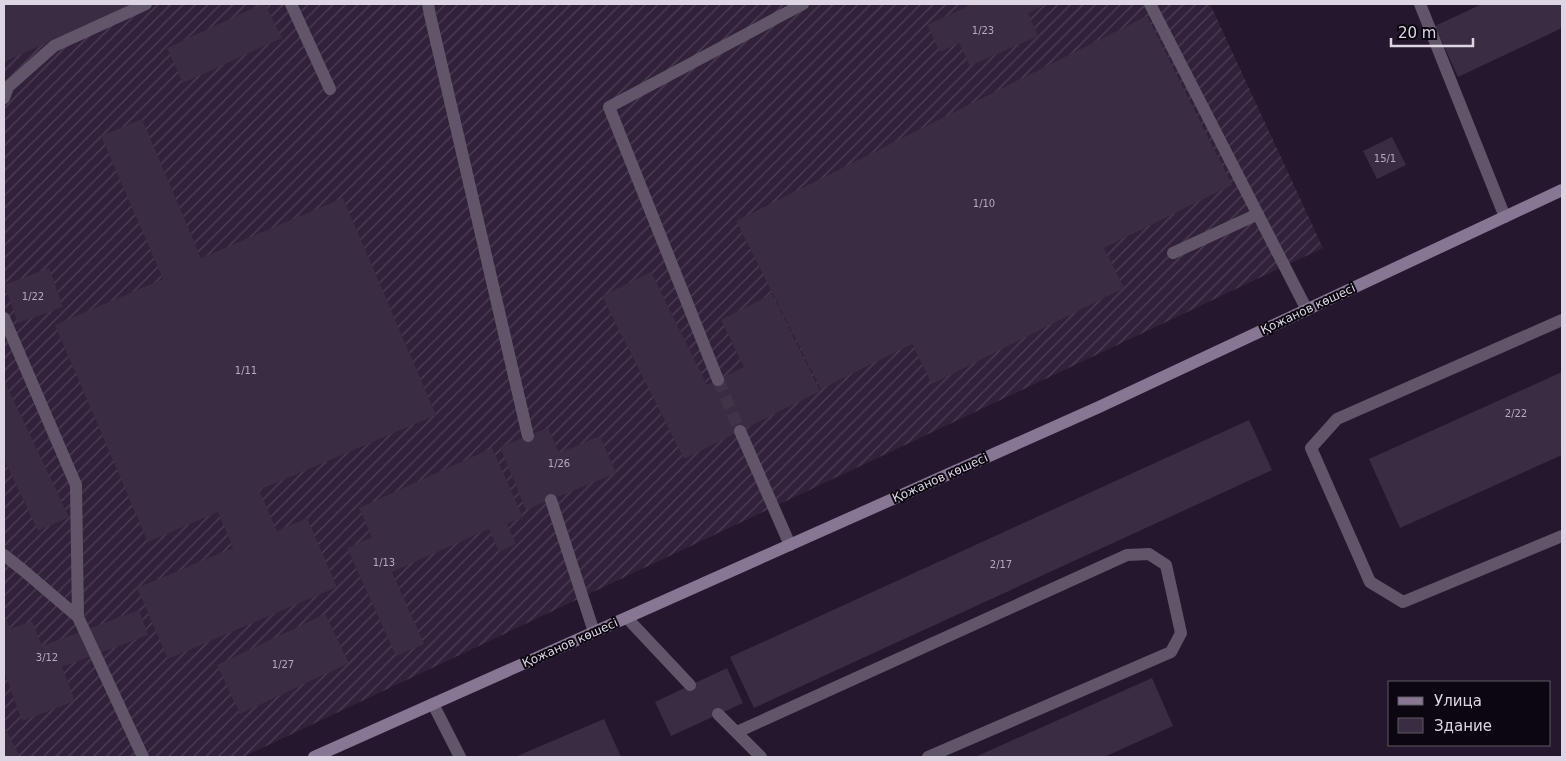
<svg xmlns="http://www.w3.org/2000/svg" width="1566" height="761" font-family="'DejaVu Sans',sans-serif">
<defs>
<pattern id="industrial-furrows" width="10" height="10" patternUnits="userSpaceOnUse" patternTransform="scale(1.25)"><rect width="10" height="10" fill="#31213b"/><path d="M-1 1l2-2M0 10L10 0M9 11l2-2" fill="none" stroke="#4e4057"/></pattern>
</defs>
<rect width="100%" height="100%" fill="#25182e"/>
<path fill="url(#industrial-furrows)" d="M 4,4 L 1210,4 L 1323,248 L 243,757 L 4,757 Z"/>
<path fill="#3a2d43" d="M 4,4 L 132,4 L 4,62 Z
M 262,4 L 265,4 L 282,38 L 183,83 L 167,48 Z
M 973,4 L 1047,4 L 1028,13 L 1038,36 L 970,66 L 959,43 L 940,52 L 927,25 Z
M 1482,4 L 1562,4 L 1562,28 L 1458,77 L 1435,26 Z
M 1147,16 L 1232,185 L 1104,248 L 1124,288 L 932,384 L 912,344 L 821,389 L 736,221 Z
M 142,119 L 201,258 L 343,198 L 436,415 L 259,490 L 277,531 L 307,518 L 337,587 L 168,659 L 137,588 L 233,548 L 218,512 L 148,542 L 55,325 L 163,279 L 101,136 Z
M 1392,137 L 1406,165 L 1377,179 L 1363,151 Z
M 49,268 L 63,307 L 18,323 L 4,285 Z
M 651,272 L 707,385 L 744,367 L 721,320 L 772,294 L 820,391 L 684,459 L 602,296 Z
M 1562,372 L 1562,455 L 1400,528 L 1369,459 Z
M 4,380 L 69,517 L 38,531 L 4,459 Z
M 1249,420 L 1272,470 L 754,708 L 730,657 Z
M 548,428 L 559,453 L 600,436 L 616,473 L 526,510 L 500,447 Z
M 492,448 L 523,517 L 507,524 L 516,544 L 499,552 L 489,529 L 392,572 L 424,644 L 396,656 L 347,548 L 372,537 L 359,508 Z
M 139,610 L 148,635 L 62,667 L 75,701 L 22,721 L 4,671 L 4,612 L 10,629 L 32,621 L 42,646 Z
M 325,614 L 349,663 L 240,714 L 217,665 Z
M 727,668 L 743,703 L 671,736 L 655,702 Z
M 1152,678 L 1173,726 L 1104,757 L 975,757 Z
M 604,719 L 621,757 L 515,757 Z
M 4,726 L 19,755 L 14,757 L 4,757 Z"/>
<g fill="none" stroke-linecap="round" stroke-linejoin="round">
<path stroke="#413449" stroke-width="12" stroke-dasharray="12 6" stroke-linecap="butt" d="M 718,380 L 740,431"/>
<path stroke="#615669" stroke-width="12" d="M 291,4 L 330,89
M 428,4 L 430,15 L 528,436
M 4,98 L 8,87 L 54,46 L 146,4
M 4,318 L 76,485 L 78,617
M 1562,320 L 1337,419 L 1311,448 L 1370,582 L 1403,602 L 1562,536
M 551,500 L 594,632
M 4,555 L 23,570 L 78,617 L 143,757
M 627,618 L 690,685
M 433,704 L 460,757
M 718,714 L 761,757
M 737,732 L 1127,555 L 1149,554 L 1166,565 L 1181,633 L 1171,652 L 928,757"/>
<path stroke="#615669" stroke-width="12" d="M 1150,4 L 1307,310
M 1420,4 L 1505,217
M 1173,253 L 1258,214
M 718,380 L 609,107 L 803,4
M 740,431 L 790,545"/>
<path stroke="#877694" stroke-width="12" d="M 314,757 L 1099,407 L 1562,190"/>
</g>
<g text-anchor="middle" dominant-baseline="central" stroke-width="4" stroke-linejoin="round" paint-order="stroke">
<g font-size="10" fill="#b4abbc">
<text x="983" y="30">1/23</text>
<text x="1385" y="158">15/1</text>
<text x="984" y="203">1/10</text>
<text x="33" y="296">1/22</text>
<text x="246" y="370">1/11</text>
<text x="1516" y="413">2/22</text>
<text x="559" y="463">1/26</text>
<text x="384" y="562">1/13</text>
<text x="1001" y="564">2/17</text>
<text x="47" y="657">3/12</text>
<text x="283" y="664">1/27</text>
</g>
<g font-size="12" fill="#ddd5e4" stroke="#0b060f">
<text transform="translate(1308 309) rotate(-25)">Қожанов көшесі</text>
<text transform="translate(940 478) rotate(-24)">Қожанов көшесі</text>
<text transform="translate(570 643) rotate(-24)">Қожанов көшесі</text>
</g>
</g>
<rect width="1566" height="761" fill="none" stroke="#ddd5e4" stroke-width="10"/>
<rect x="1388" y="681" width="162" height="65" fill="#0b060f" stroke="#5f5964"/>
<rect x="1398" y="697" width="25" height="8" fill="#877694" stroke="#5f5964"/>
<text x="1434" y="706" font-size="15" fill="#ddd5e4">Улица</text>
<rect x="1398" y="718" width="25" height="15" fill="#3a2d43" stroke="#5f5964"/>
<text x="1434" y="731" font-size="15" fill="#ddd5e4">Здание</text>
<path d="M1391 38v8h82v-8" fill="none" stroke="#ddd5e4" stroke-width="2.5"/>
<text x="1398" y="38" font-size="15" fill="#ddd5e4" stroke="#0b060f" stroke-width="4" paint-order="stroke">20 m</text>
</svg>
